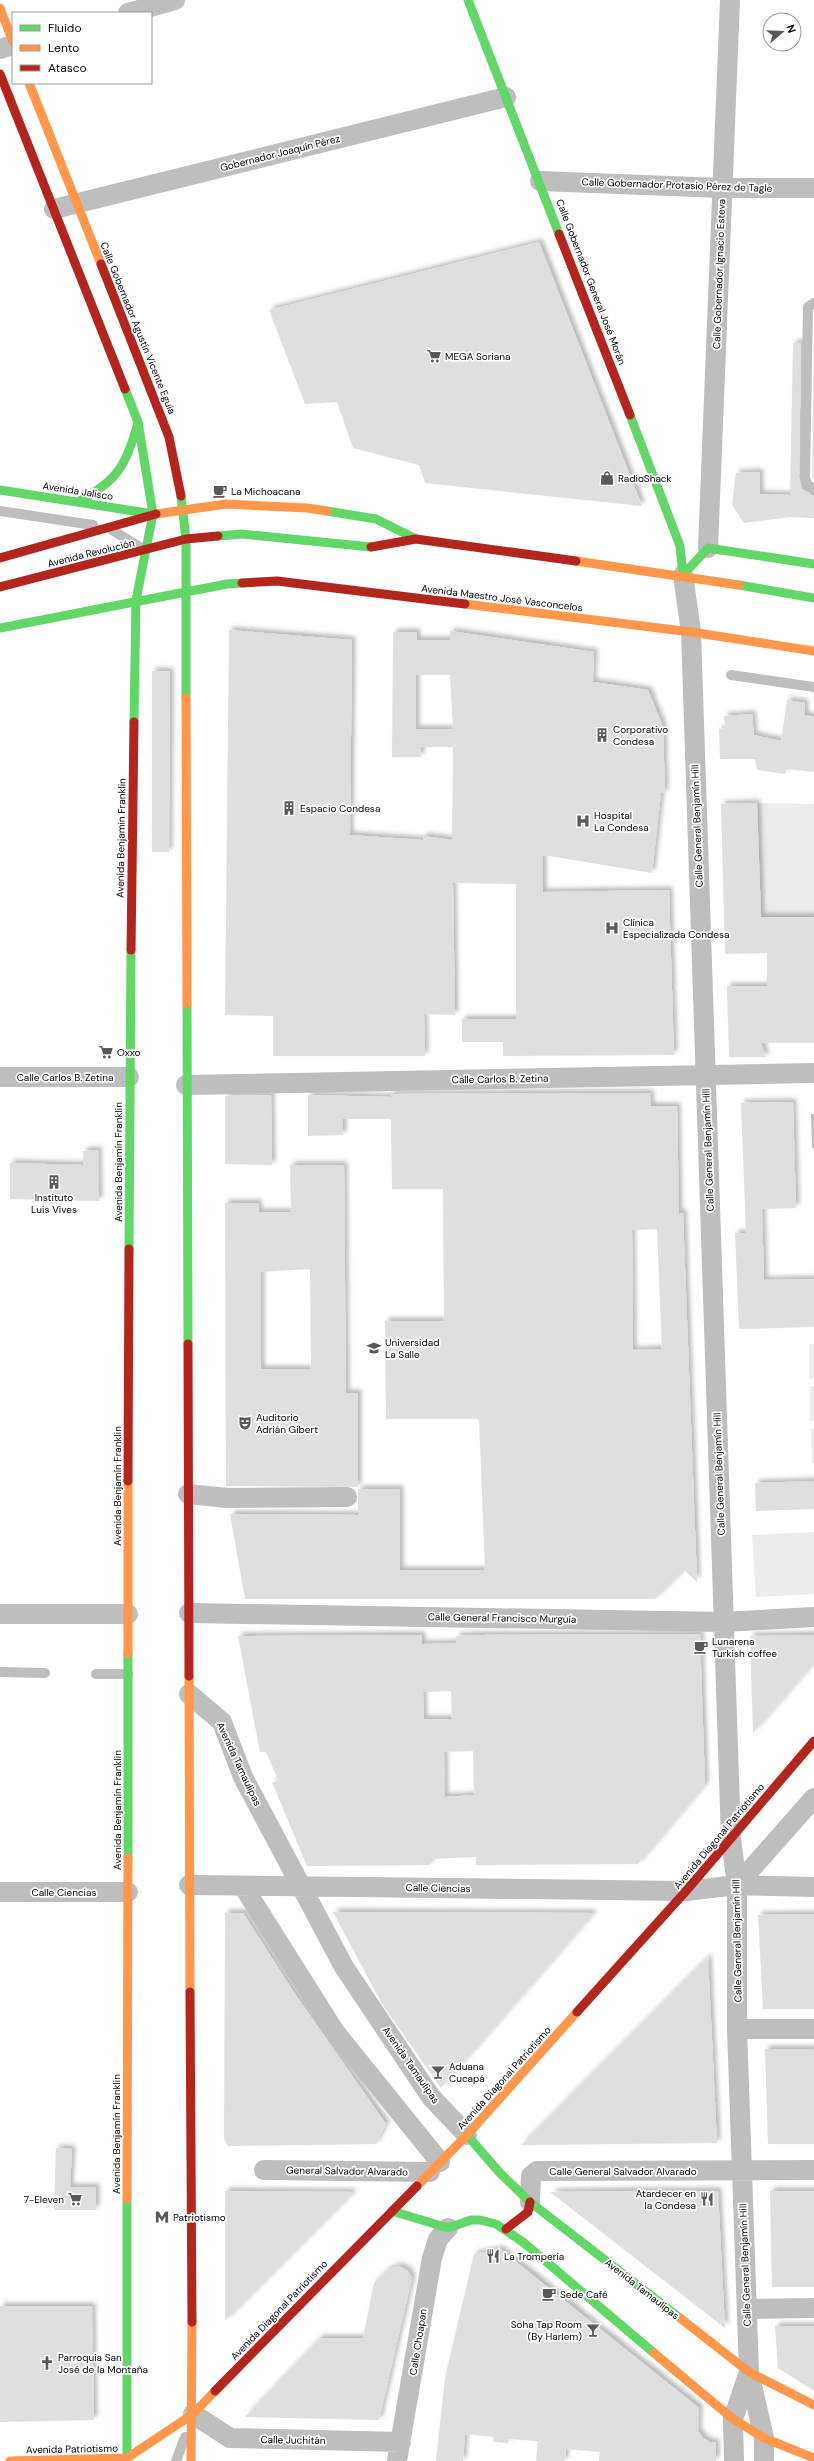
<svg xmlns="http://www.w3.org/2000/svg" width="814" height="2461" font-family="'DM Sans',sans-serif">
<defs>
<filter id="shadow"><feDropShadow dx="3.5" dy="-3.5" stdDeviation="2" flood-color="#0004"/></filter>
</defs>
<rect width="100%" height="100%" fill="#fff"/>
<path fill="#ececec" d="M 757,803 L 814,804 L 814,917 L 761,917 Z
M 809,1344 L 814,1344 L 814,1378 L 809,1379 Z
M 810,1386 L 814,1386 L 814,1421 L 810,1421 Z
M 811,1429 L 814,1429 L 814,1463 L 812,1463 Z
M 814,1532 L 814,1594 L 756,1597 L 752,1535 Z"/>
<path fill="#bfbfbf" d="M 811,1114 L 814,1114 L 814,1148 L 812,1148 Z"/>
<path fill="#dfdfdf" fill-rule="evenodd" filter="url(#shadow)" d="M 539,242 L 642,506 L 425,483 L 419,465 L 353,448 L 337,402 L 305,404 L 269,310 Z
M 793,343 L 801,343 L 799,477 L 802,489 L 814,496 L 814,518 L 790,517 L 744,523 L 732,505 L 736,473 L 760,472 L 760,494 L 790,495 Z
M 814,343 L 814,481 L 812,476 Z
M 229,630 L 352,640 L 350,835 L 423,840 L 423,836 L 452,840 L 453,747 L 421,747 L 421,757 L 392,757 L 393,632 L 417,632 L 417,640 L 450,640 L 450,631 L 594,652 L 593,682 L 648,690 L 663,727 L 665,793 L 661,793 L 652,873 L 543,855 L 543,892 L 669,890 L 674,1055 L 503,1056 L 503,1042 L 462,1042 L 462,1019 L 516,1019 L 516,884 L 453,883 L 455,1015 L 424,1014 L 425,1056 L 273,1056 L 273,1016 L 225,1015 ZM 416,675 L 450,675 L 453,729 L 416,729 Z
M 152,671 L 170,671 L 169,852 L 152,852 Z
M 787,700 L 805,703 L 805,715 L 814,717 L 814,772 L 786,769 L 785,774 L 757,770 L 755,759 L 720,759 L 719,729 L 725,728 L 724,716 L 752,714 L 754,735 L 781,741 Z
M 757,803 L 761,917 L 814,917 L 814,1043 L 761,1043 L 766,1057 L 729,1057 L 727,986 L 767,986 L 767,953 L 725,954 L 721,804 Z
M 650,1093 L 651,1106 L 677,1106 L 679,1213 L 683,1213 L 697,1582 L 684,1570 L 655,1599 L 245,1599 L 230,1514 L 358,1515 L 358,1489 L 400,1489 L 400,1570 L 485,1570 L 479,1419 L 386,1419 L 385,1321 L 444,1321 L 443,1189 L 392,1189 L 391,1119 L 343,1119 L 343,1135 L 308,1136 L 308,1095 L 391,1097 L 391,1094 ZM 657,1229 L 662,1349 L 633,1350 L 632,1230 Z
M 271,1095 L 272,1165 L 225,1164 L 225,1096 Z
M 793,1102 L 796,1208 L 762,1209 L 764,1280 L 814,1279 L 814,1327 L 739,1329 L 735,1233 L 746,1233 L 741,1103 Z
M 98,1150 L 99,1201 L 10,1199 L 10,1163 L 83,1165 L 83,1151 Z
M 290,1165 L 344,1165 L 346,1393 L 358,1393 L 358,1487 L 226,1486 L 225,1203 L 258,1203 L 259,1212 L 291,1212 ZM 310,1269 L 311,1369 L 261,1369 L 261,1272 Z
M 814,1481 L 814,1509 L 756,1511 L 755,1483 Z
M 700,1634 L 705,1785 L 638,1864 L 476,1865 L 476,1857 L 430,1859 L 430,1865 L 307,1866 L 272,1782 L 279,1782 L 266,1752 L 260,1752 L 238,1636 L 422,1635 L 422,1644 L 457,1643 L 456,1636 L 481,1635 ZM 451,1691 L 452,1719 L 424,1719 L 423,1692 ZM 473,1751 L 474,1795 L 445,1797 L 444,1752 Z
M 814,1635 L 814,1663 L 753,1733 L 750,1636 Z
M 333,1912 L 367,1912 L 594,1913 L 441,2088 L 382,2004 Z
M 225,1913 L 243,1913 L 295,1994 L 386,2124 L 376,2144 L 228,2146 L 224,2139 Z
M 814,1914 L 814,2009 L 763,2009 L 758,1915 Z
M 708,1957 L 717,2143 L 521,2145 L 673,1992 Z
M 765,2049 L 814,2049 L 814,2144 L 768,2144 Z
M 56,2148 L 72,2149 L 70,2187 L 96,2187 L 96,2210 L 54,2210 Z
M 225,2191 L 354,2192 L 225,2321 Z
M 718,2191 L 725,2328 L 550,2192 L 624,2191 Z
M 770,2191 L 814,2191 L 814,2287 L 772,2287 Z
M 500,2249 L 699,2408 L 698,2431 L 703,2438 L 710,2442 L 716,2442 L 716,2461 L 599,2461 L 600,2452 L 566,2449 L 565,2461 L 536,2461 L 538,2441 L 509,2439 L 508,2443 L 493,2442 L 494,2437 L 465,2434 L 463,2461 L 436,2461 L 445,2378 L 474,2254 Z
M 399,2266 L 408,2271 L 412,2278 L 379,2420 L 245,2417 L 320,2338 L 363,2338 L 374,2283 L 388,2270 Z
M 0,2306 L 92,2306 L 94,2420 L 0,2422 Z
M 775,2326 L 814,2326 L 814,2391 L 778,2368 Z"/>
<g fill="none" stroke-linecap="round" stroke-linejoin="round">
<path stroke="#bebebe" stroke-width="10" d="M 814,303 L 808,307 L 805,477 L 807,484 L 814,490
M 0,511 L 93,525
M 109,528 L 143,549
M 731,675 L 814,687
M 0,1672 L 45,1673
M 96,1674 L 128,1674
M 176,2461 L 185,2437"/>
<path stroke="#bebebe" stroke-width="20" d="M 128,13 L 175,0
M 0,49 L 13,45
M 540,181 L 722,188 L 814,188
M 54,209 L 506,97
M 708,548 L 730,0
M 683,575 L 691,632 L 731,1839 L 737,1885 L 737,2029 L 749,2372 L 764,2438 L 764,2461
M 0,1077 L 129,1077
M 186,1085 L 814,1073
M 188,1494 L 227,1498 L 347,1497
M 189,1613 L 724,1622 L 814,1617
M 0,1614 L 128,1614
M 189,1694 L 222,1722 L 243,1777 L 344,1967 L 431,2097 L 467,2135
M 189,1885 L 686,1891 L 737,1885 L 814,1887
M 737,1885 L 814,1798
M 243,1886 L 335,2032 L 440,2162
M 0,1892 L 128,1892
M 737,2029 L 814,2029
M 264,2170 L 430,2172
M 530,2202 L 531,2176 L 537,2171 L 814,2170
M 747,2309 L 814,2308
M 193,2414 L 230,2438 L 401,2442
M 397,2461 L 432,2258 L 438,2239 L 448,2228
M 734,2461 L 733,2419 L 749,2372"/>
<path stroke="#63d668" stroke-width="9" d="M 468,0 L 559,234
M 125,389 L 138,422 L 153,514 L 136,600 L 134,722
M 630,415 L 680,546 L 683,575
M 0,490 L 153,514
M 181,496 L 186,539 L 186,698
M 78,502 C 117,481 127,465 138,422
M 327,511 L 376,519 L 416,539
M 218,536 L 242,534 L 371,547
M 683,575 L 708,548 L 814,564
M 739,585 L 814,598
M 0,628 L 227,584 L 242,583
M 187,1004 L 188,1344
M 129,1249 L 131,950
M 128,1858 L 128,1654
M 467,2135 L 500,2173 L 530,2202 L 680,2318
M 392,2211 L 448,2228 L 471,2220 L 480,2220 L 496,2224 L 523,2242 L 654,2353
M 127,2461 L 127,2199"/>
<path stroke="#ff974d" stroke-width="9" d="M 0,8 L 13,42
M 29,83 L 101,264
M 156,514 L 226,504 L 307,508 L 327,511
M 576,561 L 739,585
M 465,604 L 691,632 L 814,651
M 186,698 L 187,1004
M 128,1654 L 128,1481
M 189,1676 L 190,1992
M 417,2186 L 467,2135 L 577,2012
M 127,2199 L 128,1858
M 680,2318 L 749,2372 L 814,2405
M 654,2353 L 733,2419 L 764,2438 L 814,2458
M 10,2461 L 127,2458 L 193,2414 L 215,2391
M 191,2461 L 192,2322"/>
<path stroke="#b3261e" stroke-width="9" d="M 0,74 L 125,389
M 559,234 L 630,415
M 101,264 L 169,437 L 181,496
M 371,547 L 416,539 L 576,561
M 0,558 L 156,514
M 242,583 L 277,581 L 465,604
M 0,587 L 186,539 L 218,536
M 131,950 L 134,722
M 188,1344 L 189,1676
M 128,1481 L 129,1249
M 190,1992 L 192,2322
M 577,2012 L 686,1891 L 814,1741
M 506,2229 L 528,2212 L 530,2202
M 215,2391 L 417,2186"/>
</g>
<defs>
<symbol id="supermarket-bare" viewBox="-9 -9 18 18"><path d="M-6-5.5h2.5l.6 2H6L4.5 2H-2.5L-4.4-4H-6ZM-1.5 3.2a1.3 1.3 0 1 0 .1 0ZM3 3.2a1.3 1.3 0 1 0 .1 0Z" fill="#595959" stroke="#fff" stroke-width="2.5" paint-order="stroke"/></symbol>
<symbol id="shop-bare" viewBox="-9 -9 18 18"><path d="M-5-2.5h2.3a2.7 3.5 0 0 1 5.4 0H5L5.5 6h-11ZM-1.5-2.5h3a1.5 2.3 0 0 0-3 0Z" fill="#595959" stroke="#fff" stroke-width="2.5" paint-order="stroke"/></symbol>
<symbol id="cafe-bare" viewBox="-9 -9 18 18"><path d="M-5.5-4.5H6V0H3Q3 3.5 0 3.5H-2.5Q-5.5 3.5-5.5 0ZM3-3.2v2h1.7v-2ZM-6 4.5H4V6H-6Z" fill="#595959" stroke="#fff" stroke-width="2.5" paint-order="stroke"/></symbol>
<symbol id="building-bare" viewBox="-9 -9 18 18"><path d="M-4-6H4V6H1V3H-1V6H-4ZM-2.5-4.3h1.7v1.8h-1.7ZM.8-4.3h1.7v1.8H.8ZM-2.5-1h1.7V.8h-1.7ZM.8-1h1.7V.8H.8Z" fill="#595959" stroke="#fff" stroke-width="2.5" paint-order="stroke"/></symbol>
<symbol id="hospital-bare" viewBox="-9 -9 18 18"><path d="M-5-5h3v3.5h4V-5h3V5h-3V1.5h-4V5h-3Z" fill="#595959" stroke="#fff" stroke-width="2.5" paint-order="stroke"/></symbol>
<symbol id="university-bare" viewBox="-9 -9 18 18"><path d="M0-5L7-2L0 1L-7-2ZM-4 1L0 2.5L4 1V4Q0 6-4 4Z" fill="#595959" stroke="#fff" stroke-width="2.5" paint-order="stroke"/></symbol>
<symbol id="theatre-bare" viewBox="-9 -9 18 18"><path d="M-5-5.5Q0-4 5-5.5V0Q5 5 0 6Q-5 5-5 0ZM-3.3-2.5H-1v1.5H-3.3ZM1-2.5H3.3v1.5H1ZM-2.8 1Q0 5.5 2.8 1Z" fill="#595959" stroke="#fff" stroke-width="2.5" paint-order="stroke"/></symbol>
<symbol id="bar-bare" viewBox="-9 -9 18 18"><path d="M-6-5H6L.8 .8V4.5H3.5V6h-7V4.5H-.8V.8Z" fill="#595959" stroke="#fff" stroke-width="2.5" paint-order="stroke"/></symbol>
<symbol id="restaurant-bare" viewBox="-9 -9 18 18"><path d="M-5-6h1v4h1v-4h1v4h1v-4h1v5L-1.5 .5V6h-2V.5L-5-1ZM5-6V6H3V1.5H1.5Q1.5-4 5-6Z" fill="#595959" stroke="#fff" stroke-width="2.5" paint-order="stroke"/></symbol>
<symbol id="metro-bare" viewBox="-9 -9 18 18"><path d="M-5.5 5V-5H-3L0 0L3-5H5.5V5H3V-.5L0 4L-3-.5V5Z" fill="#595959" stroke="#fff" stroke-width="2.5" paint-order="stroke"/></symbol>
<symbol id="church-bare" viewBox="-9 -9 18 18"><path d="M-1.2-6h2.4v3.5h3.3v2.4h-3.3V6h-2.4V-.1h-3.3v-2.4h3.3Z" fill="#595959" stroke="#fff" stroke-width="2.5" paint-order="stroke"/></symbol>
</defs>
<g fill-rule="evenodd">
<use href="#supermarket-bare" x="424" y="346" width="20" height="20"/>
<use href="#shop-bare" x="597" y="468" width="20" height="20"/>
<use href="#cafe-bare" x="210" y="481" width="20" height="20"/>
<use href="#building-bare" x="592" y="725" width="20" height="20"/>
<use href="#building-bare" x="279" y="798" width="20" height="20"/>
<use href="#hospital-bare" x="573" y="811" width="20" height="20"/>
<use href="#hospital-bare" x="602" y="918" width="20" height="20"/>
<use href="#supermarket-bare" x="96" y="1042" width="20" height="20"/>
<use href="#building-bare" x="44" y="1172" width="20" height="20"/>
<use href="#university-bare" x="364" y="1338" width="20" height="20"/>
<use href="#theatre-bare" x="235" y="1413" width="20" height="20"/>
<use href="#cafe-bare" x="691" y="1637" width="20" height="20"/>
<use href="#bar-bare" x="428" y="2062" width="20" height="20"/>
<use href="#supermarket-bare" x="65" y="2189" width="20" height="20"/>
<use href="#restaurant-bare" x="697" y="2189" width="20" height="20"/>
<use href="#metro-bare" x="152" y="2207" width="20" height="20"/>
<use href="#restaurant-bare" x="483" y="2246" width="20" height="20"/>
<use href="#cafe-bare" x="539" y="2284" width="20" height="20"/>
<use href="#bar-bare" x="583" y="2320" width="20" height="20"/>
<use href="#church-bare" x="37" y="2353" width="20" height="20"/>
</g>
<g text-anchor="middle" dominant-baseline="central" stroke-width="3.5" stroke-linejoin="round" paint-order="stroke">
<g font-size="10" fill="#000" stroke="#fff">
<text transform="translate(280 153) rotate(-14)">Gobernador Joaquín Pérez</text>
<text transform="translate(677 185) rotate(2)">Calle Gobernador Protasio Pérez de Tagle</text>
<text transform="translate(719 274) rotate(-88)">Calle Gobernador Ignacio Esteva</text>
<text transform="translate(591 282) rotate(69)">Calle Gobernador General José Morán</text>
<text transform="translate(138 328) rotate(68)">Calle Gobernador Agustín Vicente Eguía</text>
<text transform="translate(78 491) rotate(9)">Avenida Jalisco</text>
<text transform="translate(91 553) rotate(-14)">Avenida Revolución</text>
<text transform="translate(502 598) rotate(7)">Avenida Maestro José Vasconcelos</text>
<text transform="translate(697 826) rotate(-92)">Calle General Benjamín Hill</text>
<text transform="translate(121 838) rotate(-89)">Avenida Benjamín Franklin</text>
<text x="65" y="1077">Calle Carlos B. Zetina</text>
<text transform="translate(500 1079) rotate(-1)">Calle Carlos B. Zetina</text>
<text transform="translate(708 1150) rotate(-92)">Calle General Benjamín Hill</text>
<text transform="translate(118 1162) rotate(-90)">Avenida Benjamín Franklin</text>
<text transform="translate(719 1474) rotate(-92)">Calle General Benjamín Hill</text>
<text transform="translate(117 1486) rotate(-90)">Avenida Benjamín Franklin</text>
<text transform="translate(502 1618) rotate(1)">Calle General Francisco Murguía</text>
<text transform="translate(239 1764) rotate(65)">Avenida Tamaulipas</text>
<text transform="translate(117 1810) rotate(-90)">Avenida Benjamín Franklin</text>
<text transform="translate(719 1836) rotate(-50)">Avenida Diagonal Patriotismo</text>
<text transform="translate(438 1888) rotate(1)">Calle Ciencias</text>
<text x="64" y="1892">Calle Ciencias</text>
<text transform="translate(737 1941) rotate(-91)">Calle General Benjamín Hill</text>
<text transform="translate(411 2065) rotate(55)">Avenida Tamaulipas</text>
<text transform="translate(504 2078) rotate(-48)">Avenida Diagonal Patriotismo</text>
<text transform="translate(116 2134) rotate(-90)">Avenida Benjamín Franklin</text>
<text transform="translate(347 2171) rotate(1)">General Salvador Alvarado</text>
<text x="623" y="2171">Calle General Salvador Alvarado</text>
<text transform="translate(745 2265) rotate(-92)">Calle General Benjamín Hill</text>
<text transform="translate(642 2289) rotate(38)">Avenida Tamaulipas</text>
<text transform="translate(279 2310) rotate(-46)">Avenida Diagonal Patriotismo</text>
<text transform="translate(418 2342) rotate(-81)">Calle Choapan</text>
<text transform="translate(293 2440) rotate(1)">Calle Juchitán</text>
<text transform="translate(72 2449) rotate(-1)">Avenida Patriotismo</text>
</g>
<g font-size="10" fill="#000" stroke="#fff" text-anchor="start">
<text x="445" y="356">MEGA Soriana</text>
<text x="618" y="478">RadioShack</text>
<text x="231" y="491">La Michoacana</text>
<text x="613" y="729">Corporativo<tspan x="613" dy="12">Condesa</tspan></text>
<text x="300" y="808">Espacio Condesa</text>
<text x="594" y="815">Hospital<tspan x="594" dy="12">La Condesa</tspan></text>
<text x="623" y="922">Clínica<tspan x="623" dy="12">Especializada Condesa</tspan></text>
<text x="117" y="1052">Oxxo</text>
<text x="54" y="1197" text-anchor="middle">Instituto<tspan x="54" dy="12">Luis Vives</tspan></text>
<text x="385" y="1342">Universidad<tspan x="385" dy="12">La Salle</tspan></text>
<text x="256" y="1417">Auditorio<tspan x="256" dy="12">Adrián Gibert</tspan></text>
<text x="712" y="1641">Lunarena<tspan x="712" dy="12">Turkish coffee</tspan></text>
<text x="449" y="2066">Aduana<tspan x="449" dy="12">Cucapá</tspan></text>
<text x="696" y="2193" text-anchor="end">Atardecer en<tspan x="696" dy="12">la Condesa</tspan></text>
<text x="64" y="2199" text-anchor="end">7-Eleven</text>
<text x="173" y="2217">Patriotismo</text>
<text x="504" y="2256">La Trompería</text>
<text x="560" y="2294">Sede Café</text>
<text x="582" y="2324" text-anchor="end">Soha Tap Room<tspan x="582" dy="12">(By Harlem)</tspan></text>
<text x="58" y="2357">Parroquia San<tspan x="58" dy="12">José de la Montaña</tspan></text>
</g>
</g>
<rect x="12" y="12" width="140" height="72" fill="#ffffff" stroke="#999999"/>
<rect x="20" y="25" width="20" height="6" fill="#63d668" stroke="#999999"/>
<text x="48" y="32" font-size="12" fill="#000000">Fluido</text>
<rect x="20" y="45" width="20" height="6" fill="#ff974d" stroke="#999999"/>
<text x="48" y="52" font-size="12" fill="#000000">Lento</text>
<rect x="20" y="65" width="20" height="6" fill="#b3261e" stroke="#999999"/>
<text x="48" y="72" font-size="12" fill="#000000">Atasco</text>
<g transform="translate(782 32) rotate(71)"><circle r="19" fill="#ffffff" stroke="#999999"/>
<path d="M0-3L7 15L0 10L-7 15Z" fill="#595959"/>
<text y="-6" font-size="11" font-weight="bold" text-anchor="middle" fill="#000000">N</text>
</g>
</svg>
